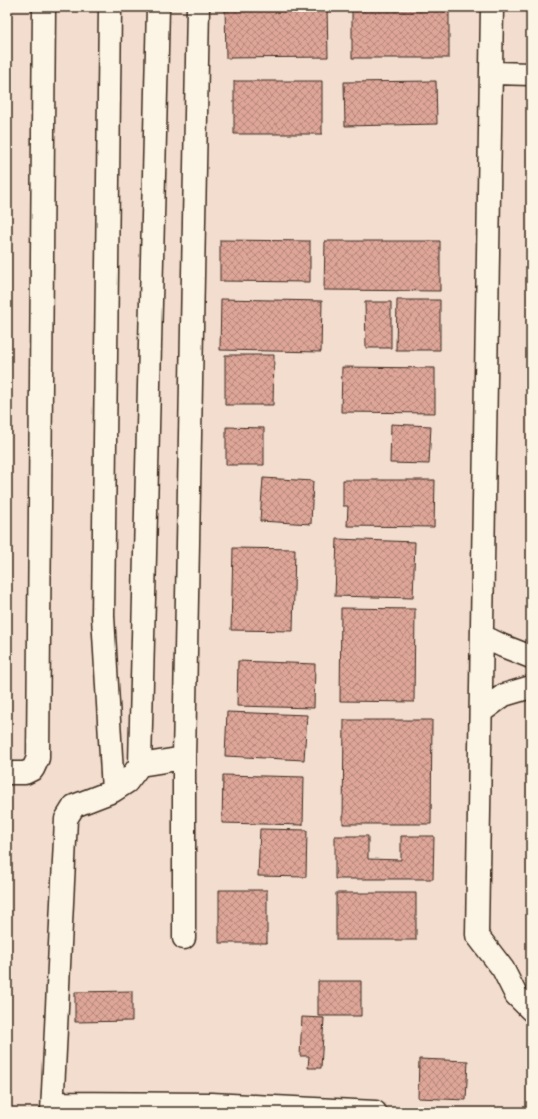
<svg xmlns="http://www.w3.org/2000/svg" width="538" height="1119" font-family="'Shantell Sans',sans-serif">
<defs>
<pattern id="building-cross-hatch" width="8" height="8" patternUnits="userSpaceOnUse"><rect width="8" height="8" fill="#dea698"/><path d="M0 0l8 8M0 8l8-8" fill="none" stroke="#b5877b"/></pattern>
</defs>
<rect width="100%" height="100%" fill="#f3ddce"/>
<filter id="ink" filterUnits="userSpaceOnUse"><feTurbulence type="fractalNoise" baseFrequency=".025" numOctaves="2"/><feDisplacementMap in="SourceGraphic" scale="8" xChannelSelector="R" yChannelSelector="G"/><feConvolveMatrix kernelMatrix="1 2 1 2 8 2 1 2 1" color-interpolation-filters="sRGB"/></filter>
<g filter="url(#ink)">
<path fill="url(#building-cross-hatch)" stroke="#3b2a1e" d="M 225,7 L 327,7 L 328,57 L 226,58 Z
M 352,7 L 449,7 L 449,58 L 352,58 Z
M 234,81 L 322,81 L 322,134 L 234,134 Z
M 436,81 L 437,124 L 345,126 L 344,82 Z
M 220,240 L 310,241 L 310,282 L 220,281 Z
M 325,241 L 440,241 L 440,291 L 324,290 Z
M 221,299 L 322,301 L 321,352 L 220,350 Z
M 397,300 L 440,300 L 440,350 L 396,350 Z
M 365,302 L 391,302 L 391,348 L 366,348 Z
M 225,355 L 274,355 L 273,405 L 225,405 Z
M 342,367 L 435,368 L 435,413 L 341,412 Z
M 391,424 L 431,426 L 429,464 L 390,463 Z
M 226,427 L 264,428 L 264,465 L 226,465 Z
M 263,478 L 313,481 L 311,524 L 260,521 Z
M 343,480 L 435,480 L 434,527 L 347,526 L 348,506 L 343,506 Z
M 337,539 L 415,542 L 413,598 L 335,596 Z
M 233,548 L 295,549 L 293,631 L 231,630 Z
M 341,608 L 415,609 L 414,702 L 340,701 Z
M 238,661 L 315,664 L 314,708 L 237,706 Z
M 227,712 L 307,715 L 304,760 L 225,756 Z
M 344,720 L 432,720 L 431,824 L 343,824 Z
M 528,739 L 531,739 L 531,913 L 530,913 Z
M 223,775 L 304,777 L 303,825 L 222,823 Z
M 260,829 L 307,830 L 306,877 L 258,876 Z
M 335,836 L 368,836 L 368,859 L 401,860 L 401,836 L 434,836 L 433,879 L 335,879 Z
M 219,890 L 267,890 L 267,943 L 219,943 Z
M 336,893 L 416,893 L 416,940 L 336,940 Z
M 318,981 L 361,981 L 361,1016 L 318,1016 Z
M 132,991 L 132,1021 L 75,1022 L 75,992 Z
M 302,1017 L 324,1018 L 321,1068 L 308,1068 L 309,1056 L 300,1056 Z
M 419,1059 L 468,1061 L 466,1100 L 418,1098 Z"/>
<g fill="none" stroke-linecap="round" stroke-linejoin="round">
<defs>
<path id="minor" d="M 110,7 L 103,616 L 113,791
M 492,7 L 477,935 L 503,969 L 516,995 L 531,1010
M 491,73 L 531,74
M 482,636 L 503,646 L 531,657
M 481,712 L 504,695 L 531,687
M 140,765 L 184,758
M 7,773 L 25,773 L 33,769 L 38,758 L 44,7
M 184,938 L 184,758 L 198,7
M 53,1103 L 211,1104 L 375,1112
M 52,1112 L 66,819 L 74,806 L 113,791 L 127,782 L 140,765 L 158,7"/>
</defs>
<use href="#minor" stroke="#3b2a1e" stroke-width="25"/>
<use href="#minor" stroke="#fcf5e5" stroke-width="22"/>
</g>
</g>
<rect width="538" height="1119" fill="none" stroke="#fcf5e5" stroke-width="24"/>
<rect x="12" y="12" width="514" height="1095" fill="none" stroke="#3b2a1e" stroke-width="1.5" filter="url(#ink)"/>
</svg>
